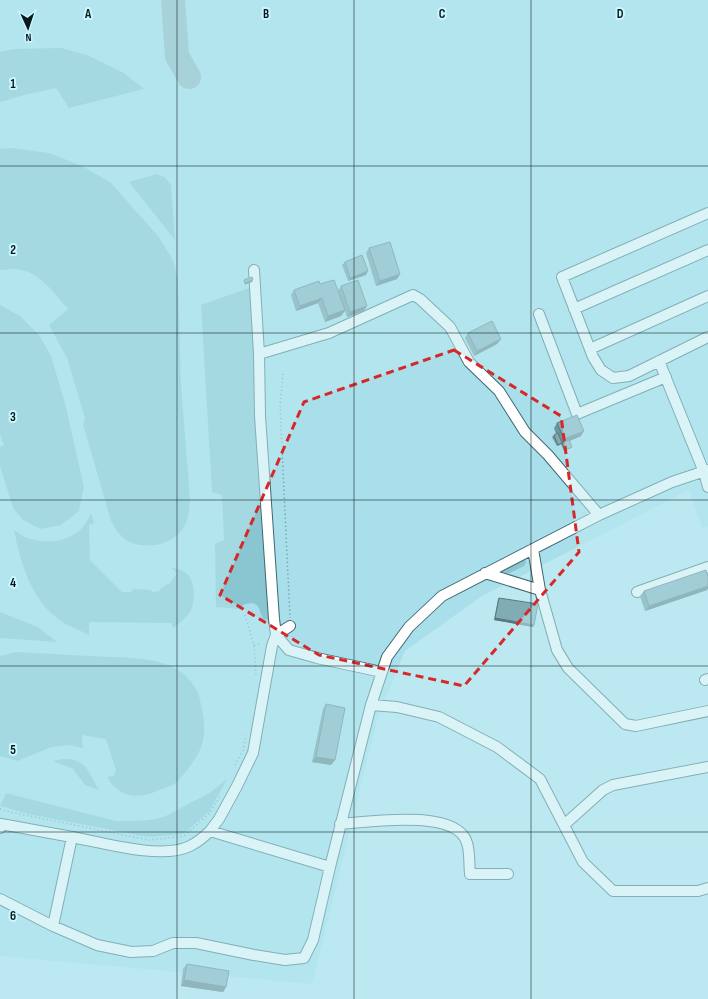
<svg xmlns="http://www.w3.org/2000/svg" width="708" height="999" font-family="'Sofia Sans Condensed',sans-serif">
<rect width="100%" height="100%" fill="#bce9f1"/>
<path fill="#a9dfea" d="M 0,0 L 708,0 L 708,526 L 702,528 L 689,490 L 482,596 L 405,651 L 377,720 L 312,984 L 0,956 Z"/>
<path fill="#8ac6d1" d="M 61,48 L 87,55 L 124,73 L 144,89 L 69,108 L 56,88 L 24,95 L 0,102 L 0,52 L 14,49 Z
M 11,148 L 49,153 L 82,166 L 110,182 L 159,237 L 173,260 L 178,279 L 181,386 L 190,499 C 189,510 189,522 181,531 C 169,546 146,549 129,542 C 121,537 115,529 111,521 L 83,424 L 85,418 L 67,358 L 49,325 L 68,309 C 54,293 39,271 16,269 C 11,268 5,270 0,270 L 0,149 Z
M 157,174 L 165,177 L 171,185 L 175,240 L 129,182 Z
M 252,287 L 269,620 L 263,619 L 258,606 L 253,603 L 245,604 L 238,609 L 216,607 L 215,544 L 224,540 L 222,495 L 212,492 L 201,305 Z
M 0,305 L 20,316 L 39,335 L 51,356 L 65,403 L 84,487 L 79,511 L 61,525 L 40,529 L 23,520 L 13,508 L 0,466 L 0,447 L 4,445 L 0,434 Z
M 91,513 L 94,523 L 89,525 L 90,560 L 122,592 L 131,592 L 134,589 L 150,590 L 153,592 L 160,591 L 161,588 L 170,583 L 177,574 L 171,567 C 177,569 184,570 188,575 C 196,584 195,603 190,612 C 186,618 179,623 174,628 L 171,623 L 89,622 L 89,635 C 81,631 71,627 64,623 C 32,603 21,565 14,530 C 19,533 23,537 28,538 C 47,545 69,542 83,527 C 86,523 89,518 91,513 Z
M 521,559 L 525,559 L 526,562 L 524,566 L 506,575 L 502,574 L 501,571 L 503,569 Z
M 0,612 L 38,627 L 57,642 L 0,638 Z
M 16,652 C 40,653 64,655 89,656 C 116,658 154,655 178,670 C 186,674 196,687 199,695 C 200,700 201,705 202,710 C 209,743 199,756 178,781 C 174,785 168,787 162,789 C 141,799 120,800 107,777 L 114,776 L 116,770 L 106,739 L 82,735 L 83,748 L 69,745 L 52,747 L 17,761 L 0,756 L 0,656 Z
M 62,759 C 86,758 88,771 99,790 L 85,785 L 73,769 L 53,761 Z
M 227,779 L 209,812 L 183,834 L 148,837 L 28,814 L 0,806 L 6,793 L 116,821 L 133,821 L 149,820 L 164,817 L 211,792 Z"/>
<g fill="none" stroke-linecap="round" stroke-linejoin="round">
<path stroke="#8fb5bc" stroke-width="24" d="M 173,0 L 177,56 L 189,77"/>
<defs>
<path id="minor" d="M 708,213 L 562,277 L 593,357 L 601,370 L 613,378 L 629,376 L 708,337
M 254,270 L 259,354 L 260,416 L 274,619 L 276,635 L 272,646 L 253,753 L 237,786 L 219,819 L 210,831 L 330,867 L 371,705 L 397,707 L 439,717 L 497,747 L 540,779 L 583,862 L 613,891 L 698,891 L 708,888
M 574,309 L 708,250
M 539,314 L 577,414 L 666,377
M 590,349 L 708,296
M 259,354 L 329,333 L 413,295 L 420,299 L 450,327 L 469,362 L 499,391 L 525,432 L 548,455 L 599,515
M 659,361 L 704,472 L 708,487
M 533,549 L 540,590 L 557,650 L 568,668 L 625,724 L 636,726 L 708,711
M 485,573 L 540,590
M 637,592 L 708,567
M 290,626 L 276,635 L 289,650 L 317,658 L 382,672
M 705,680 L 708,679
M 371,705 L 387,657 L 409,627 L 442,596 L 599,515 L 672,482 L 708,470
M 340,824 C 368,822 457,808 467,843 C 470,852 469,864 470,874 L 508,874
M 564,825 L 603,790 L 613,785 L 708,767
M 0,828 L 1,824 L 72,837
M 0,899 L 53,926 L 97,945 L 131,952 L 153,951 L 173,943 L 196,943 L 254,955 L 285,960 L 304,958 L 313,940 L 330,867
M 53,926 L 72,837 C 103,843 162,860 190,846 C 198,842 204,837 210,831"/>
</defs>
<use href="#minor" stroke="#3e686f" stroke-width="12"/>
<path stroke="#6e8f94" stroke-width="1.5" stroke-dasharray="1 3" stroke-linecap="butt" d="M 283,374 L 280,406 L 290,618
M 245,615 L 254,645 L 256,676
M 254,645 L 262,644
M 235,765 L 243,750 L 246,735
M 0,809 L 10,812 L 149,840 L 184,836 L 210,813 L 221,794"/>
<use href="#minor" stroke="#fff" stroke-width="10"/>
</g>
<path fill="#6f949c" d="M 369,248 L 400,274 L 397,279 L 376,286 L 366,253 Z
M 345,262 L 366,275 L 348,281 L 342,265 Z
M 341,286 L 364,311 L 347,317 L 345,311 L 341,316 L 325,322 L 318,303 L 296,311 L 291,295 L 294,290 L 338,291 Z
M 468,333 L 501,339 L 497,344 L 474,356 L 465,338 Z
M 557,423 L 581,436 L 570,441 L 572,447 L 571,448 L 564,451 L 561,444 L 557,446 L 552,437 L 554,435 L 556,434 L 554,428 Z
M 707,590 L 645,611 L 640,596 L 644,591 Z
M 499,598 L 534,625 L 533,627 L 494,620 L 498,599 Z
M 326,704 L 335,760 L 331,765 L 312,762 L 323,709 Z
M 187,964 L 226,987 L 223,992 L 181,986 L 183,969 Z"/>
<path fill="#5a787f" d="M 368,271 L 366,275 L 348,281 L 350,278 Z
M 400,274 L 397,279 L 376,286 L 380,281 Z
M 253,280 L 252,282 L 244,285 L 245,283 Z
M 322,298 L 318,303 L 296,311 L 300,306 Z
M 367,306 L 364,311 L 347,317 L 350,312 Z
M 345,310 L 341,316 L 325,322 L 328,316 Z
M 501,339 L 497,344 L 474,356 L 477,351 Z
M 584,431 L 581,436 L 562,444 L 562,443 L 561,444 L 557,446 L 558,445 L 562,443 L 564,439 Z
M 708,586 L 708,589 L 707,590 L 645,611 L 649,606 Z
M 495,618 L 534,625 L 533,627 L 494,620 Z
M 316,757 L 335,760 L 331,765 L 312,762 Z
M 184,980 L 226,987 L 223,992 L 181,986 Z"/>
<path fill="#81acb5" stroke="#5a787f" d="M 390,242 L 400,274 L 380,281 L 369,248 Z
M 362,255 L 368,271 L 350,278 L 345,262 Z
M 252,277 L 253,280 L 245,283 L 244,280 Z
M 334,280 L 345,310 L 328,316 L 322,298 L 300,306 L 294,290 L 319,281 L 320,284 Z
M 358,280 L 367,306 L 350,312 L 341,286 Z
M 492,321 L 501,339 L 477,351 L 468,333 Z
M 577,415 L 584,431 L 564,439 L 557,423 Z
M 558,433 L 562,443 L 569,440 L 572,447 L 565,450 L 562,443 L 558,445 L 554,435 Z
M 706,570 L 708,577 L 708,586 L 649,606 L 644,591 Z
M 499,598 L 538,604 L 534,625 L 495,618 Z
M 326,704 L 345,708 L 335,760 L 316,757 Z
M 187,964 L 229,971 L 226,987 L 184,980 Z"/>
<path d="M0 0H708V999H0ZM 454,350 L 561,416 L 579,552 L 464,686 L 319,655 L 220,595 L 304,402 Z" fill="#bce9f1" fill-opacity=".55" fill-rule="evenodd"/>
<path fill="none" stroke="#d62828" stroke-width="3" stroke-dasharray="8 5" stroke-linejoin="round" d="M 454,350 L 561,416 L 579,552 L 464,686 L 319,655 L 220,595 L 304,402 Z"/>
<path fill="none" stroke="#08191c" stroke-width="1" stroke-opacity="0.55" d="M 177,0 L 177,999M 354,0 L 354,999M 531,0 L 531,999M 0,166 L 708,166M 0,333 L 708,333M 0,500 L 708,500M 0,666 L 708,666M 0,832 L 708,832"/>
<g font-size="13" text-anchor="middle" font-weight="bold" fill="#08191c" stroke="#c9f6ff" stroke-width="4" stroke-linejoin="round" paint-order="stroke">
<text x="88" y="18">A</text>
<text x="266" y="18">B</text>
<text x="442" y="18">C</text>
<text x="620" y="18">D</text>
<text x="13" y="88">1</text>
<text x="13" y="254">2</text>
<text x="13" y="421">3</text>
<text x="13" y="587">4</text>
<text x="13" y="754">5</text>
<text x="13" y="920">6</text>
</g>
<g transform="translate(28 28) rotate(177)" stroke="#c9f6ff" stroke-width="3" paint-order="stroke">
<path d="M0-3L7 15L0 10L-7 15Z" fill="#08191c"/>
<text y="-6" font-size="11" font-weight="bold" text-anchor="middle" fill="#08191c">N</text>
</g>
</svg>
